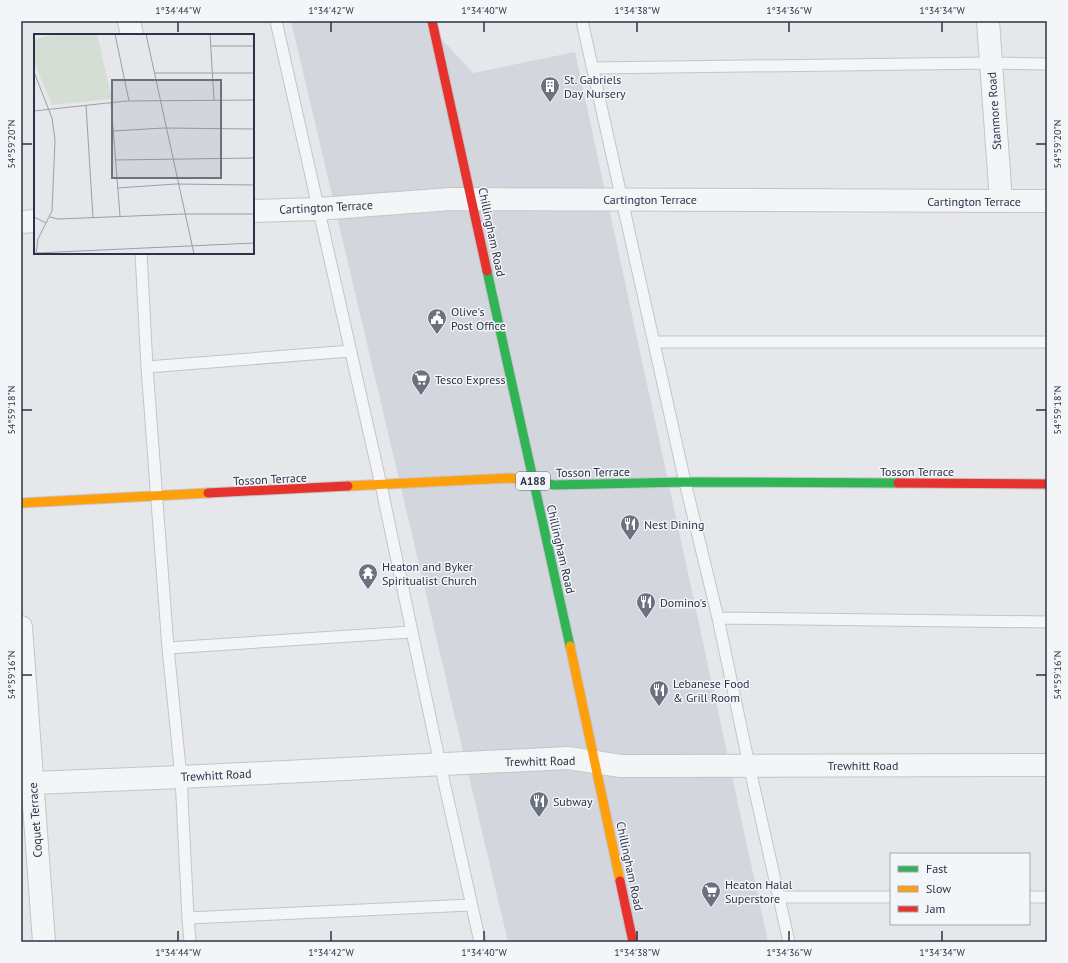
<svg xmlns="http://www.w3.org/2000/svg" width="1068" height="963" font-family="'PT Sans',sans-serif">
<rect width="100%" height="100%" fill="#e5e7ea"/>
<path fill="#d3d6dd" d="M 291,21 L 425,21 L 473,73 L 575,52 L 768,942 L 508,942 Z"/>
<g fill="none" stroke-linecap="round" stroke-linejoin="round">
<defs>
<path id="lane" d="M 276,21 L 381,485 L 440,764 L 480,942
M 582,21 L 685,482 L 718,618 L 749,765 L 789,942
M 593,68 L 991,63 L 1047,64
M 141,253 L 147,367 L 168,648 L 181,777 L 188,918 L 190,942
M 655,342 L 1047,342
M 147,367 L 351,351
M 718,618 L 1047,622
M 168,648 L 411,632
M 780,897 L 891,897
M 1029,897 L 1047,897
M 188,918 L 471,905"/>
<path id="street" d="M 129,21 L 132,35
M 988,21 L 1001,201
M 253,211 L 318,209 L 451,199 L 1047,201
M 21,222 L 35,221
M 21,627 L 44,942
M 33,783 L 181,777 L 568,758 L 621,766 L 1047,765"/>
<path id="fast" d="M 487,271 L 570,646
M 532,481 L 554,485 L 685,482 L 898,483"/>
<path id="slow" d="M 348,486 L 511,478 L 532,481
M 21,503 L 208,493
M 570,646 L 620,881"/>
<path id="jam" d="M 432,21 L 487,271
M 898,483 L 1047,484
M 208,493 L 348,486
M 620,881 L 633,942"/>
</defs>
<use href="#lane" stroke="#c3c5c8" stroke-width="13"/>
<use href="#street" stroke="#c3c5c8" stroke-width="24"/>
<use href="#fast" stroke="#c3c5c8" stroke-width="11"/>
<use href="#slow" stroke="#c3c5c8" stroke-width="11"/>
<use href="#jam" stroke="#c3c5c8" stroke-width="11"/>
<use href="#lane" stroke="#f4f5f7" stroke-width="11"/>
<use href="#street" stroke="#f4f5f7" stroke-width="22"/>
<use href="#fast" stroke="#30b455" stroke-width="9"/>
<use href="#slow" stroke="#ff9f0a" stroke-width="9"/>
<use href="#jam" stroke="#e5322d" stroke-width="9"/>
</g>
<path fill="none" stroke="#2a3345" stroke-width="1.5" d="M 178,22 L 178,32M 331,22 L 331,32M 484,22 L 484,32M 637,22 L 637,32M 789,22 L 789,32M 942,22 L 942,32M 22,144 L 32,144M 1036,144 L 1046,144M 22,410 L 32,410M 1036,410 L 1046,410M 22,675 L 32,675M 1036,675 L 1046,675M 178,931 L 178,941M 331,931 L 331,941M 484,931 L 484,941M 637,931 L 637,941M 789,931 L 789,941M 942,931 L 942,941"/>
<defs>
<symbol id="building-pin" viewBox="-11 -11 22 30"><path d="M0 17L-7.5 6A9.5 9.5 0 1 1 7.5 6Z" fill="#6b727f" stroke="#f3f5f9"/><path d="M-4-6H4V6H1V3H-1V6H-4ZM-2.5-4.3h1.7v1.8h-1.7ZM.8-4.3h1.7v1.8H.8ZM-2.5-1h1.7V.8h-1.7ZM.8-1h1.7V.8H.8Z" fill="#fff"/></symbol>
<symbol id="civic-pin" viewBox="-11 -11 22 30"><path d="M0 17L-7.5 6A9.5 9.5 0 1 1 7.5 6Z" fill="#6b727f" stroke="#f3f5f9"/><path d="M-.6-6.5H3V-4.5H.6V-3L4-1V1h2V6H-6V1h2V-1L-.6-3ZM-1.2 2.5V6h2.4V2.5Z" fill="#fff"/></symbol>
<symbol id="supermarket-pin" viewBox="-11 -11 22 30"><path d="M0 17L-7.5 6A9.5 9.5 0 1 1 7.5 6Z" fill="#6b727f" stroke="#f3f5f9"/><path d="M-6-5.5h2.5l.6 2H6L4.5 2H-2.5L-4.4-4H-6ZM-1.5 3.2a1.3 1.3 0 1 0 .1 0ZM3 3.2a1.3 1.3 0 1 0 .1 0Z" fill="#fff"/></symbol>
<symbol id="restaurant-pin" viewBox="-11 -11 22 30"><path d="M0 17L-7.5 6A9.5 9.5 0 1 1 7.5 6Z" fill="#6b727f" stroke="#f3f5f9"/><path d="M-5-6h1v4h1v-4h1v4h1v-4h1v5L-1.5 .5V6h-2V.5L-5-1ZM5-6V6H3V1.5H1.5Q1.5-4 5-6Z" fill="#fff"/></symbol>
<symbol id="temple-pin" viewBox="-11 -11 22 30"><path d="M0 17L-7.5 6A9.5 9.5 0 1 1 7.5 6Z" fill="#6b727f" stroke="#f3f5f9"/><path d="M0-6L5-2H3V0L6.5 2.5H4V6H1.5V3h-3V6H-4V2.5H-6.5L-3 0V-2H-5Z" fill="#fff"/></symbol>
</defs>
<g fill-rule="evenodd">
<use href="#building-pin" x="539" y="75" width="22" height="30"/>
<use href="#civic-pin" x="426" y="307" width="22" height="30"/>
<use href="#supermarket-pin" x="410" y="368" width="22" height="30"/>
<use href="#restaurant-pin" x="619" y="513" width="22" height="30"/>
<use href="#temple-pin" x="357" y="562" width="22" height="30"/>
<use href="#restaurant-pin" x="635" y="591" width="22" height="30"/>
<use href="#restaurant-pin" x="648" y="679" width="22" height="30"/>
<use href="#restaurant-pin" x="528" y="790" width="22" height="30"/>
<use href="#supermarket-pin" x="700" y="880" width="22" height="30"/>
</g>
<g text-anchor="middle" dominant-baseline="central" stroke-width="3" stroke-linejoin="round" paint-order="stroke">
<rect fill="#f3f5f9" stroke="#666d7b" stroke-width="1" x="516" y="472" width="34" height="18" rx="3"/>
<g font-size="11" font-weight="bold" fill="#2a3345">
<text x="533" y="481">A188</text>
</g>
<g font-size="12" fill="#2a3345" stroke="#f3f5f9" text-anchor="start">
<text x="564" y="79">St. Gabriels<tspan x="564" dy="14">Day Nursery</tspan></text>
<text x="451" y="311">Olive's<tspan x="451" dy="14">Post Office</tspan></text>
<text x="435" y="379">Tesco Express</text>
<text x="644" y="524">Nest Dining</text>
<text x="382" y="566">Heaton and Byker<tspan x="382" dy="14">Spiritualist Church</tspan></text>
<text x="660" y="602">Domino's</text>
<text x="673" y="683">Lebanese Food<tspan x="673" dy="14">&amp; Grill Room</tspan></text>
<text x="553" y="801">Subway</text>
<text x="725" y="884">Heaton Halal<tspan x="725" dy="14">Superstore</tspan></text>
</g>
<g font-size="12" fill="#2a3345" stroke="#f3f5f9">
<text transform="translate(994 111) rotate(-94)">Stanmore Road</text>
<text x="650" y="199">Cartington Terrace</text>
<text x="974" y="201">Cartington Terrace</text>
<text transform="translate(326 207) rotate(-3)">Cartington Terrace</text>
<text transform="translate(492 232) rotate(78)">Chillingham Road</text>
<text x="917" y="471">Tosson Terrace</text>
<text transform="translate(593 472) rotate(-1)">Tosson Terrace</text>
<text transform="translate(270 479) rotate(-3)">Tosson Terrace</text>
<text transform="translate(561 549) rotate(77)">Chillingham Road</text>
<text transform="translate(540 761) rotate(-1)">Trewhitt Road</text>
<text x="863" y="765">Trewhitt Road</text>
<text transform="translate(216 775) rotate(-3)">Trewhitt Road</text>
<text transform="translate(35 820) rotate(-94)">Coquet Terrace</text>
<text transform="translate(630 866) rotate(78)">Chillingham Road</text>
</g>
</g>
<g transform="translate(34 34)">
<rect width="220" height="220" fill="#e5e7ea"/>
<path d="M 19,0 L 63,0 L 78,65 L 18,71 L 0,28 L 0,6 Z" fill="#d5ded5"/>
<path fill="none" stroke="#9a9fa8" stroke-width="1" d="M 81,0 L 95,67M 112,0 L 160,220M 176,0 L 180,66M 177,12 L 220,12M 0,38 L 18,84 L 21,106 L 18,177 L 4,205 L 2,220M 120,39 L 220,39M 77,68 L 86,182M 52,71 L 59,184M 0,77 L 92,67 L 220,66M 79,97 L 130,94 L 220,95M 81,126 L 220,124M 83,154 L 142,150 L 220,151M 0,183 L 12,189M 16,183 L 24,185 L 149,180 L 220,180M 2,219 L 220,209"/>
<path fill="#6b727f" fill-opacity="0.15" stroke="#6b727f" stroke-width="2" d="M 78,46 L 187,46 L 187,144 L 78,144 Z"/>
<rect width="220" height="220" fill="none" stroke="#2a3345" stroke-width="2"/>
</g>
<rect width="1068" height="963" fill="none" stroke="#f3f5f9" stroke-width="44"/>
<rect x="890" y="853" width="140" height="72" fill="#f3f5f9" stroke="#a3a7b1"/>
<rect x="898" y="866" width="20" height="6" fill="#30b455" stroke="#a3a7b1"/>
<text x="926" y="873" font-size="12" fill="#2a3345">Fast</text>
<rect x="898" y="886" width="20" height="6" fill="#ff9f0a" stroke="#a3a7b1"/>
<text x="926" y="893" font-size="12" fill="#2a3345">Slow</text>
<rect x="898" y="906" width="20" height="6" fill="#e5322d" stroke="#a3a7b1"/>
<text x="926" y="913" font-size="12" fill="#2a3345">Jam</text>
<rect x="22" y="22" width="1024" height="919" fill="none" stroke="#2a3345" stroke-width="1.5"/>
<g font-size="10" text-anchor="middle" fill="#2a3345">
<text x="178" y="14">1°34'44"W</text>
<text x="331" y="14">1°34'42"W</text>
<text x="484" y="14">1°34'40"W</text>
<text x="637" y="14">1°34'38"W</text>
<text x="789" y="14">1°34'36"W</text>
<text x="942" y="14">1°34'34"W</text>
<text transform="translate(11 144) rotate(-90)" y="4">54°59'20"N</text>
<text transform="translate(1057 144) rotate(-90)" y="4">54°59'20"N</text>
<text transform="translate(11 410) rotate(-90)" y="4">54°59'18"N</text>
<text transform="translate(1057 410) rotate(-90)" y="4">54°59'18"N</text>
<text transform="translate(11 675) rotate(-90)" y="4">54°59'16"N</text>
<text transform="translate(1057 675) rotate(-90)" y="4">54°59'16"N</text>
<text x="178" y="956">1°34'44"W</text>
<text x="331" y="956">1°34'42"W</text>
<text x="484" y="956">1°34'40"W</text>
<text x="637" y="956">1°34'38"W</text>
<text x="789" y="956">1°34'36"W</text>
<text x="942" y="956">1°34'34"W</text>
</g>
</svg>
